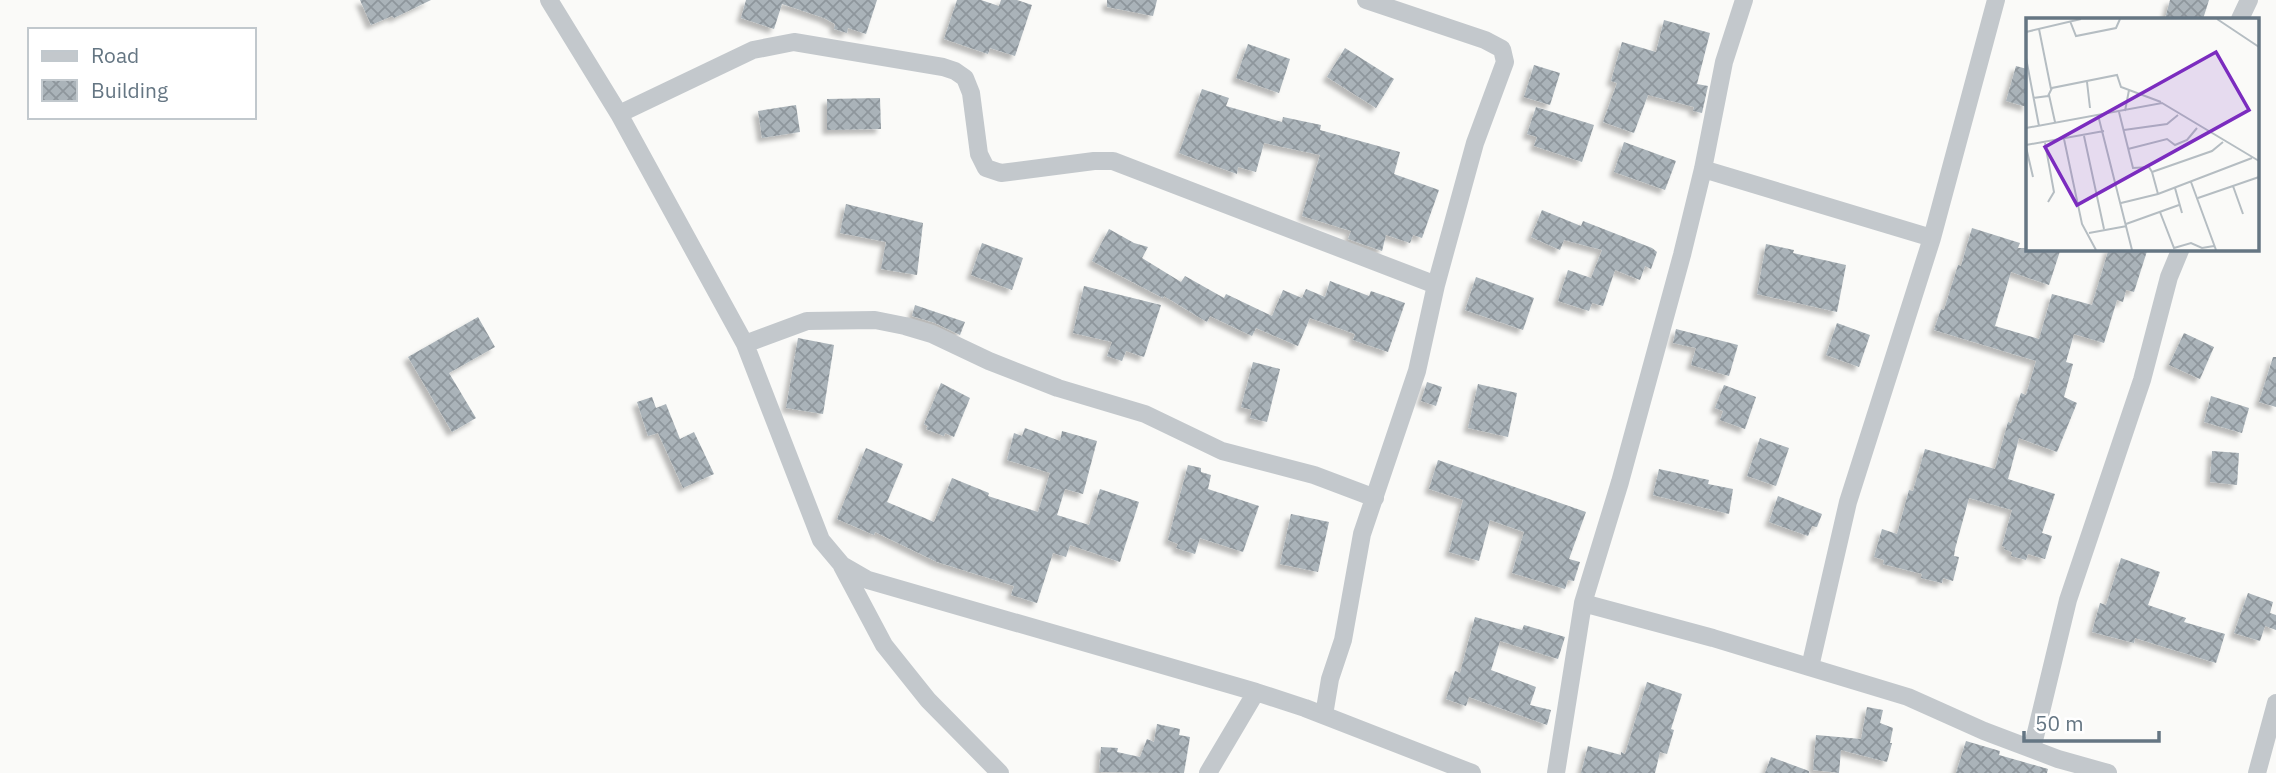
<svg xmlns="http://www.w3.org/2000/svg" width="2276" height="773" font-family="'IBM Plex Sans',sans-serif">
<defs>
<pattern id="building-cross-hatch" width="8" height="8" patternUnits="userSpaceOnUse" patternTransform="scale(1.75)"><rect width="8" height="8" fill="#aab3b9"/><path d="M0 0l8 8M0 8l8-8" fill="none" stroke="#8e969c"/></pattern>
<filter id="shadow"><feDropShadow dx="-4.5" dy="4.5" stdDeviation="2" flood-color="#0004"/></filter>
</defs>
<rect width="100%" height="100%" fill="#fafaf8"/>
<path fill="url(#building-cross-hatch)" filter="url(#shadow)" d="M 360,0 L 431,0 L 394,18 L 392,16 L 371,25 Z
M 746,0 L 877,0 L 866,34 L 848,28 L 847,33 L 834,29 L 835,24 L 824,18 L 782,4 L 774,29 L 741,18 Z
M 957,0 L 981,0 L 999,6 L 1001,0 L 1017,0 L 1032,5 L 1015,56 L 990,48 L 988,54 L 944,39 Z
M 1107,0 L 1157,0 L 1153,16 L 1107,7 Z
M 2170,0 L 2209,0 L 2203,19 L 2165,19 Z
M 1664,20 L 1710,33 L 1697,84 L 1708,86 L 1702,113 L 1693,111 L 1694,107 L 1648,95 L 1634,133 L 1603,122 L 1617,83 L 1611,81 L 1622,42 L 1656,52 Z
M 1248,44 L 1290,59 L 1279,93 L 1236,78 Z
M 1345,48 L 1394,79 L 1376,108 L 1327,77 Z
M 1534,65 L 1560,73 L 1550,105 L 1524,97 Z
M 2016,66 L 2027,69 L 2027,107 L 2006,101 Z
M 1202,89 L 1229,98 L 1226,106 L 1282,122 L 1283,117 L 1321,125 L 1320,130 L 1400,152 L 1394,174 L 1439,190 L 1422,238 L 1413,235 L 1410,243 L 1386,235 L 1382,251 L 1348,239 L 1351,231 L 1302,216 L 1320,155 L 1264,143 L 1256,172 L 1238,167 L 1237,174 L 1179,153 Z
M 880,98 L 881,129 L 827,130 L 827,99 Z
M 796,105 L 800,132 L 762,138 L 758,111 Z
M 1536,107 L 1594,125 L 1582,162 L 1534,146 L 1537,137 L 1527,134 Z
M 1624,142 L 1676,161 L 1665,190 L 1614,172 Z
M 846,204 L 923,223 L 917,275 L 881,269 L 886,242 L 840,233 Z
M 1542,210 L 1581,226 L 1583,221 L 1652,248 L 1657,252 L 1651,269 L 1645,266 L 1640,280 L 1615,270 L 1603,306 L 1592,303 L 1589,311 L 1558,301 L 1568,270 L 1591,278 L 1602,250 L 1564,240 L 1560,250 L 1531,237 Z
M 1972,228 L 2020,243 L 2018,248 L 2061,248 L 2049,285 L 2011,272 L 1995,326 L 2039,339 L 2052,294 L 2092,305 L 2109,248 L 2148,248 L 2134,292 L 2126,290 L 2123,302 L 2117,300 L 2104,343 L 2074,334 L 2066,362 L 2073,364 L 2064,397 L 2077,403 L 2057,452 L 2019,438 L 2008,479 L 2055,494 L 2042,533 L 2052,536 L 2045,559 L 2028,554 L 2026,560 L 2011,556 L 2012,552 L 2004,549 L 2005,547 L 2002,546 L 2012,510 L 1969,498 L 1955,549 L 1954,556 L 1959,557 L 1953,581 L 1943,578 L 1942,583 L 1921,578 L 1922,574 L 1883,564 L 1884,560 L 1874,557 L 1882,529 L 1897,534 L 1909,490 L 1913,491 L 1925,449 L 1995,469 L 2008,422 L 2011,423 L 2021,393 L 2026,395 L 2036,361 L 1934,330 L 1941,309 L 1944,310 L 1958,265 L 1961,266 Z
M 1109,229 L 1134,243 L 1148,247 L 1142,258 L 1181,282 L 1185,276 L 1224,298 L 1226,294 L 1272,316 L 1283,290 L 1302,298 L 1306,289 L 1325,297 L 1330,281 L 1369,296 L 1371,291 L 1405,303 L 1388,352 L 1353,340 L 1355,334 L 1310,318 L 1298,346 L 1256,328 L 1252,336 L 1210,316 L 1207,322 L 1164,296 L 1163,298 L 1092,261 Z
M 982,243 L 1023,258 L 1012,290 L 971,275 Z
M 1766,244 L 1794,250 L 1793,253 L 1846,265 L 1837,312 L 1757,294 Z
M 1476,277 L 1534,298 L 1523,330 L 1465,310 Z
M 1084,286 L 1161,305 L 1144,357 L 1126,351 L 1122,361 L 1107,356 L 1112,342 L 1073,333 Z
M 915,305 L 965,322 L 960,335 L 935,323 L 912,316 Z
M 478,317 L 495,347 L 449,373 L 476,418 L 452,432 L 408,357 Z
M 1837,323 L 1870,335 L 1859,367 L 1826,355 Z
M 1676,329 L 1738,345 L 1729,376 L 1691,365 L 1696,348 L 1673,343 Z
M 2184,333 L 2214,347 L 2200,379 L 2169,365 Z
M 798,338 L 834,345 L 823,414 L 786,408 Z
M 2273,357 L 2276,357 L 2276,407 L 2259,402 Z
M 1253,362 L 1280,369 L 1267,422 L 1250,418 L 1252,410 L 1241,407 Z
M 1427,382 L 1442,387 L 1436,406 L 1421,401 Z
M 941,383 L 970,398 L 954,437 L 945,433 L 944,436 L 926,429 L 928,426 L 924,424 Z
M 1478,384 L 1517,393 L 1508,437 L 1468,428 Z
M 1724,385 L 1756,397 L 1745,429 L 1720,420 L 1723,411 L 1715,408 Z
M 2211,396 L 2249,408 L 2242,433 L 2204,422 Z
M 652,397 L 656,408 L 666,404 L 680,439 L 694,432 L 714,474 L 683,488 L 658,433 L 648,436 L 637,402 Z
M 1025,428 L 1060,441 L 1062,431 L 1097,441 L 1083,494 L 1065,489 L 1057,515 L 1089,525 L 1100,489 L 1139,502 L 1120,562 L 1070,545 L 1066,557 L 1053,553 L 1037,603 L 1011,595 L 1014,586 L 937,562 L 875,532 L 874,535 L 837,519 L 866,448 L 903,464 L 887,502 L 934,522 L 952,478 L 989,493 L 988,496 L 1038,512 L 1050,473 L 1007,460 L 1014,433 L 1022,436 Z
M 1760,438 L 1789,448 L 1776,486 L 1747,476 Z
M 2212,451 L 2239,453 L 2237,485 L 2210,482 Z
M 1438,460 L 1586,512 L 1569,559 L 1580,562 L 1574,581 L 1568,580 L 1565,589 L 1512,573 L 1524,532 L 1490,520 L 1479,561 L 1449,552 L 1463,500 L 1429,489 Z
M 1188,465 L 1201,468 L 1201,472 L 1211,475 L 1208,489 L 1259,506 L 1243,552 L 1200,538 L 1195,554 L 1176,548 L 1178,544 L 1168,540 Z
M 1659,469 L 1709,480 L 1708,484 L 1733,489 L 1729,514 L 1653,495 Z
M 1778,496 L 1822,514 L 1817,527 L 1812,526 L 1808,536 L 1769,522 Z
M 1291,514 L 1329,522 L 1318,572 L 1280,564 Z
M 2121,558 L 2160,572 L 2148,605 L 2186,618 L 2184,622 L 2225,634 L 2216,663 L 2135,638 L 2134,643 L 2092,632 L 2100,603 L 2106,605 Z
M 2248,593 L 2273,602 L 2270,613 L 2276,615 L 2276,630 L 2265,626 L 2260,641 L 2234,633 Z
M 1475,617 L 1522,630 L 1524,625 L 1565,637 L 1558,659 L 1500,641 L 1491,670 L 1536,687 L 1530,705 L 1551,710 L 1547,725 L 1469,697 L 1466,706 L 1446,699 L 1455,671 L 1460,673 Z
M 1647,682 L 1682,694 L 1671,729 L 1674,730 L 1667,754 L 1660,752 L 1655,773 L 1581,773 L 1588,746 L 1621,755 L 1621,752 L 1625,754 Z
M 1867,707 L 1883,710 L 1880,723 L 1893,728 L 1890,743 L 1892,743 L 1887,762 L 1841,750 L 1839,773 L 1813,770 L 1816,735 L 1861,739 Z
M 1157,724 L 1180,729 L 1179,735 L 1190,737 L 1184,773 L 1099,772 L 1101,747 L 1118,748 L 1117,752 L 1140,757 L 1147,739 L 1154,742 Z
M 1966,741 L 2000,751 L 1999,755 L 2048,769 L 2047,773 L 1956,773 Z
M 1771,757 L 1809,771 L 1809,773 L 1765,773 Z"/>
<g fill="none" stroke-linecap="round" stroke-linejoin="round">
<path stroke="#c3c8cc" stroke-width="18" d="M 549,0 L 619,114 L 745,344 L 821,540 L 842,565 L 868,580 L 1256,692 L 1305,708 L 1472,773
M 2240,19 L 2249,0
M 619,114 L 753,50 L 794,42 L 943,67 L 955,71 L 965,78 L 971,93 L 979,154 L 986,168 L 1001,173 L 1094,161 L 1113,161 L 1436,285
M 1703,169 L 1932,238
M 745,344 L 807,321 L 875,320 L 905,326 L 932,334 L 989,361 L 1058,388 L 1145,414 L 1222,451 L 1314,475 L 1375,498
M 842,566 L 884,645 L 928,700 L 1000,773
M 1583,603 L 1713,638 L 1908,697 L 1984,731 L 2058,759 L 2108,773
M 1810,667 L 1848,502 L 1932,238 L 1996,0
M 1324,715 L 1330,679 L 1343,640 L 1362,534 L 1417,371 L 1436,285 L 1475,143 L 1505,62 L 1502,49 L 1485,40 L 1366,0
M 2032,749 L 2068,600 L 2142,380 L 2169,277 L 2181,248
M 1208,773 L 1256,692
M 1556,773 L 1583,603 L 1620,482 L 1682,255 L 1703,169 L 1724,62 L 1744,0
M 2257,773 L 2276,703"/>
</g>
<g transform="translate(2026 18)">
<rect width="233" height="233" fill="#fafaf8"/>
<path fill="none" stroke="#b5bdc2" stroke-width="2" d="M 191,1 L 233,29M 44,3 L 50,18 L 90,10 L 94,1M 13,11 L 25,71M 0,14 L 55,1M 0,40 L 13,108M 61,64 L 64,90M 23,77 L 29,104M 7,80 L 22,78 L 26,70 L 91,57 L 95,69 L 135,84M 99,93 L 103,72M 93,94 L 107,150 L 123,149 L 126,154M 72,97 L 106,232M 0,110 L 136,85 L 233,143M 98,112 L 141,106 L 152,97M 58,118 L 78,211M 38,121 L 56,206 L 70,232M 19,125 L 28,174 L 22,184M 0,127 L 78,113M 0,129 L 7,159M 102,131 L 141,121 L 149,127 L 161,122 L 171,110M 126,154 L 186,133 L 197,124M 126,154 L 132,176M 165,164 L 190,232M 207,168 L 217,196M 149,170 L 156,195M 172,180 L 233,159M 95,185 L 132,176 L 226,140M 134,194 L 148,230 L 165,225 L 176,230 L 188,228M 100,206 L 153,187M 63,215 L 101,208"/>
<path fill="#7b2cbf" fill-opacity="0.15" stroke="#7b2cbf" stroke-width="3.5" d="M 190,34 L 223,92 L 51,187 L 19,129 Z"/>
<rect width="233" height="233" fill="none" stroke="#657683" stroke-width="3.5"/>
</g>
<rect x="28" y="28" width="228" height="91" fill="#ffffff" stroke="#c1c8cd" stroke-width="2"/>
<rect x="42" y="51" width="35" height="10" fill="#c3c8cc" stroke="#c1c8cd" stroke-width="2"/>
<text x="91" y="63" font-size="21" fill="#657683">Road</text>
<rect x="42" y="80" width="35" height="21" fill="url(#building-cross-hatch)" stroke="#c1c8cd" stroke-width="2"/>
<text x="91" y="98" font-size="21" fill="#657683">Building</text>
<path d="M2024 731v10h135v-10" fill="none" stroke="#657683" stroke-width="3.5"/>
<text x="2035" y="731" font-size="21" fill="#657683" stroke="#ffffff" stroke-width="5" paint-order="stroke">50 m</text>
</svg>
